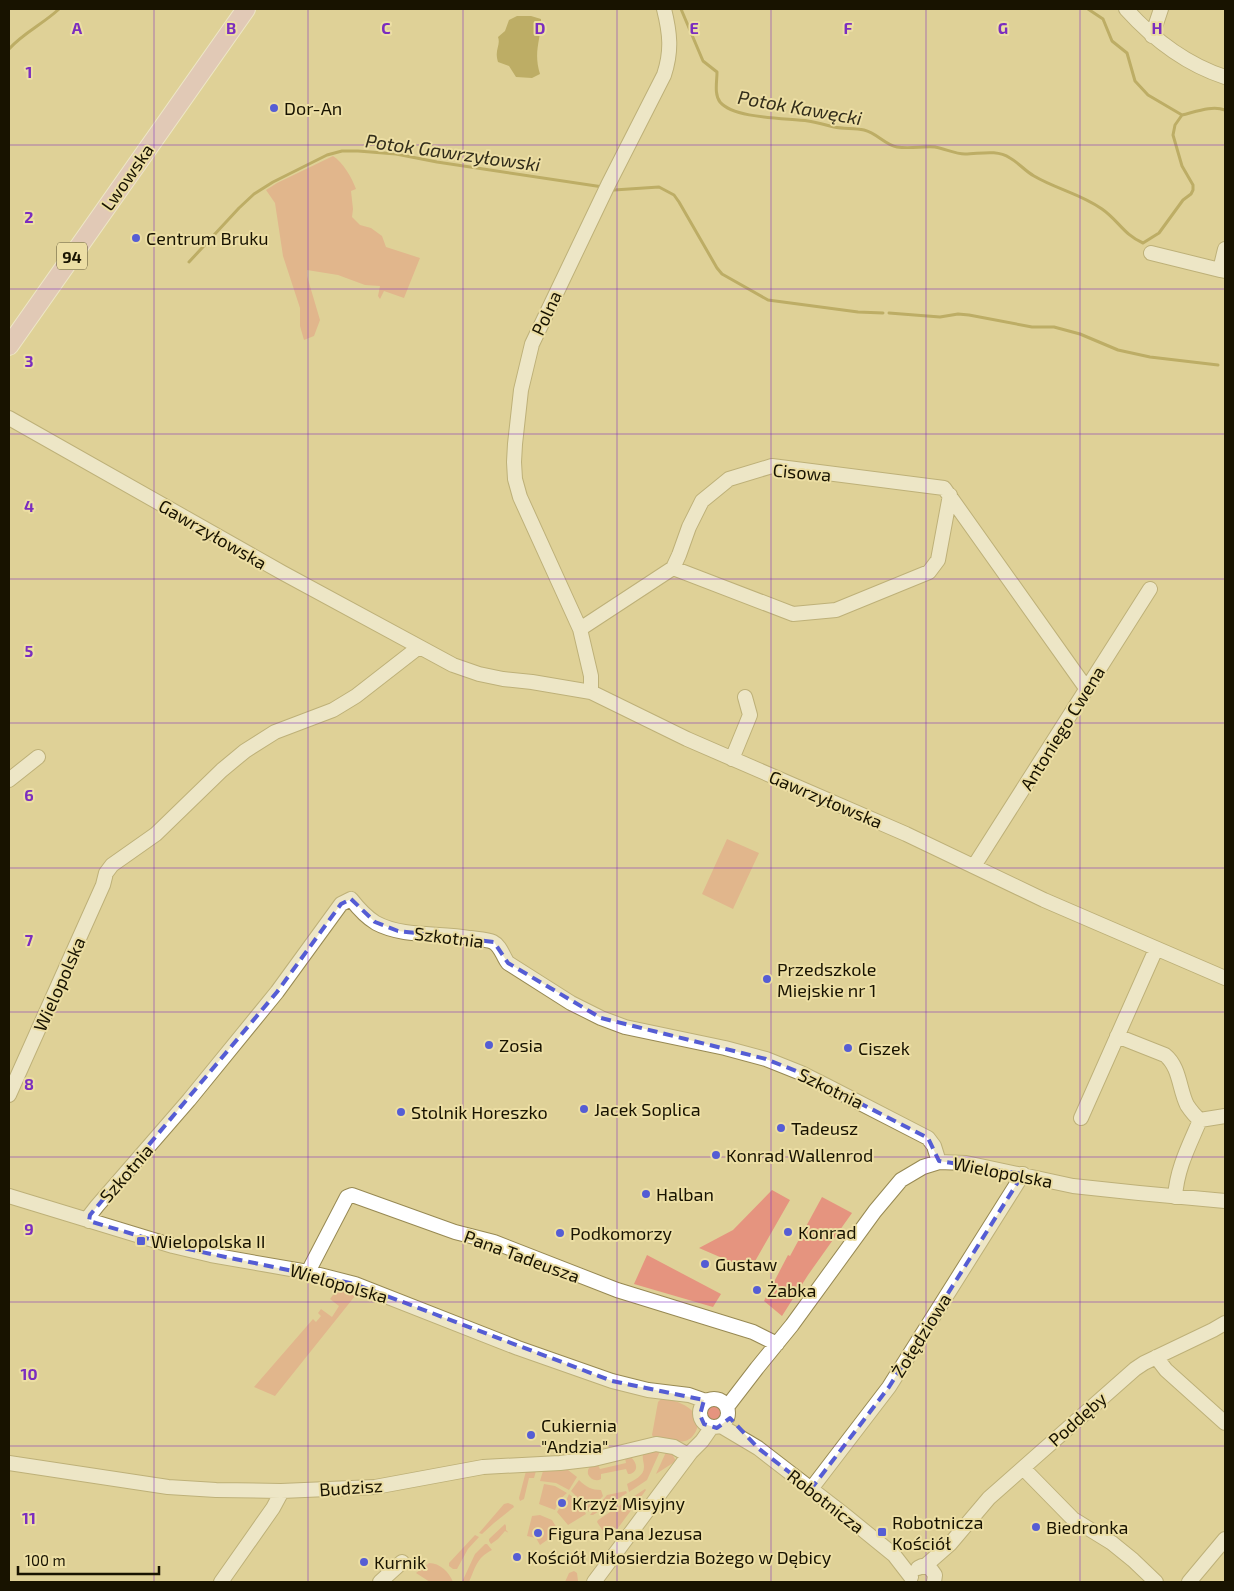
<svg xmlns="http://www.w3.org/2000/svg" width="1234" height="1591" font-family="'Exo 2',sans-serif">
<rect width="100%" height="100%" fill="#dfd198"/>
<path fill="#e5947f" d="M 333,156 C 343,162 352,178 356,189 L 351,191 L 353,209 L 352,217 L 360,225 L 371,228 L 382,236 L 386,247 L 420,258 L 404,298 L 384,291 L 380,299 L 378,296 L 380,286 L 365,285 L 338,275 L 307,270 L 307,276 L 320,320 L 314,336 L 304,340 L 300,326 L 300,308 L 283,256 L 275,203 L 266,190 L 277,183 Z
M 727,839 L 759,853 L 733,909 L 702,894 Z
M 772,1190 L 790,1200 L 750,1270 L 699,1248 L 733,1230 Z
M 822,1197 L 852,1213 L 808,1275 L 782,1316 L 764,1301 L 788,1255 L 790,1256 Z
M 647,1255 L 721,1294 L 713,1307 L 634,1284 Z
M 338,1288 L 355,1296 L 275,1396 L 254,1387 L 313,1319 L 316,1322 L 321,1316 L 318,1313 L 321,1309 L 332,1317 L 339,1306 L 330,1299 Z
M 662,1398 C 677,1400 705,1410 696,1431 C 694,1435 690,1440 685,1441 C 678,1443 662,1439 654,1438 L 652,1435 L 658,1402 Z
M707 1413a7 7 0 1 1 14 0a7 7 0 1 1-14 0Z
M 661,1449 L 647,1480 L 629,1492 L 627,1484 C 634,1480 644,1476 644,1467 C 644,1462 642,1459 643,1454 Z
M 667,1450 L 671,1452 L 676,1461 L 656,1474 Z
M 631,1457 C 637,1463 639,1471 630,1474 L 628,1474 L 626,1469 L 601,1474 L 601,1479 C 596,1482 590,1479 588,1474 C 587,1467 592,1465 597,1463 L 600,1469 L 626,1463 L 625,1458 Z
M 568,1470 L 577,1477 L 569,1490 L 556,1483 L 540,1481 L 543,1471 Z
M 526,1471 L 536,1471 L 534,1478 L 529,1478 L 524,1499 L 520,1501 L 519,1498 Z
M 579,1480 C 586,1487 592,1490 601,1490 L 603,1496 L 589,1512 L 581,1501 L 571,1491 Z
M 544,1484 L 555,1486 L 567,1493 L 559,1500 L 555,1510 L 539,1504 Z
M 645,1489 L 646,1490 L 618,1528 L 603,1531 L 597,1522 L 598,1520 Z
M 626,1491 L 627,1493 L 593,1515 L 590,1515 L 607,1495 Z
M 569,1494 L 581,1505 L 586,1514 L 568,1525 L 557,1512 L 560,1507 L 564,1505 Z
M 508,1503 L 513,1505 L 514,1507 L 494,1523 L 482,1534 L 479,1533 L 504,1504 Z
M 540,1515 L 552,1520 L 558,1530 L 557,1533 L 540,1545 L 536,1538 L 527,1536 L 532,1516 Z
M 505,1524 L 506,1526 L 506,1530 L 509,1533 L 505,1531 L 498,1539 L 491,1544 L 489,1541 L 489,1539 Z
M 475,1535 L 479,1537 L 468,1549 L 457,1569 L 453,1569 L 449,1566 L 449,1563 Z
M 485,1544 L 487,1544 L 492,1550 C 476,1558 475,1569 469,1582 L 462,1582 L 475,1554 Z
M 429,1563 C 440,1563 449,1572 453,1582 L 430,1582 L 416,1573 Z
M 574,1571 L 577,1573 L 578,1581 L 577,1582 L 565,1582 L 569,1573 Z"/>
<path fill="#948029" d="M 517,16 L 531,16 L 541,19 C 541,41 533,51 540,74 L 532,78 L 516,77 L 509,66 L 498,62 C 494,49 501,46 498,37 L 505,31 L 509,20 Z"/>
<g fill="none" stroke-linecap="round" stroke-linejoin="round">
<path stroke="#948029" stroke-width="3" d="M 681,9 L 703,61 L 717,72 C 717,82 714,94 720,102 C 734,119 786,118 808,121 C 816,122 825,125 834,127 C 844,129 854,128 864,130 C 877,133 885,145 897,147 C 910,149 923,146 935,147 C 946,149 955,154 965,154 C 980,154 996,149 1010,158 C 1019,163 1025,171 1034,176 C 1056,189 1081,194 1102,209 C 1118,220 1124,235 1143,243 L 1159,233 L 1183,200 L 1191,194 L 1193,190 L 1193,185 L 1182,166 L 1173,135 L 1175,125 L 1182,115 C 1195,112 1212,105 1225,110
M 1088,9 L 1103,19 L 1112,41 L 1127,53 L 1135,81 L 1148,95 L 1182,115
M 9,49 C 23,33 43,24 59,9
M 614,190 L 659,187 L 674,195 L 679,202 L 717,268 L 722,274 L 768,300 L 858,312 L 883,313
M 189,262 L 239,208 L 254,194 L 273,182 L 327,155 L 342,151 L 358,151 L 396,154 L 437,162 L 603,187
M 889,313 L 940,317 L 958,314 L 969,315 L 1032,327 L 1054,327 L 1080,334 L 1118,350 L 1150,357 L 1218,365"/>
<defs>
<path id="minor" d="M 1126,9 C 1154,40 1185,64 1225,77
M 1152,36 L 1161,9
M 1225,249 L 1220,270 L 1225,271
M 1151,253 L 1220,270
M 9,418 L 283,573 L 453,665 L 479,674 L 503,679 L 532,682 L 591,692 L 687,739 L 906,834 L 1044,900 L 1225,978
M 673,568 L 793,614 L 836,610 L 929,572 L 938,560 L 950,495
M 580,629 L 673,568 L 679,555 L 689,527 L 702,501 L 729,479 L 772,466 L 944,488 L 1086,688
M 591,692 L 591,676 L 580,629 L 520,497 L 515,479 L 514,462 L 515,444 L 521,390 L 532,344 L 608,185 L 664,75 C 672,51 670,33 664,9
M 732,759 L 750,715 L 745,697
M 9,780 L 38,757
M 974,866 L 1150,589
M 1117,1036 L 1165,1055 C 1180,1067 1179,1089 1187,1105 C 1191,1111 1195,1116 1200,1120 C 1189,1146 1177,1168 1175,1197
M 9,1095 L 103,885 L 106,873 L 112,865 L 156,834 L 222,770 L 245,751 L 275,732 L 333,710 L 356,696 L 419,647
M 1081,1118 L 1156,949
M 1200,1120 L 1225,1116
M 9,1196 L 173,1246 L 211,1255 L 308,1272 L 355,1284 L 518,1348 L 612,1381 L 648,1390 L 689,1395 L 706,1401
M 89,1221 L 90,1215 L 97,1206 L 189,1100 L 277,992 L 341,904 L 351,899 C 358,908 366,917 376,923 C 404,938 440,932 470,938 C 477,939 487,939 493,942 C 501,946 503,957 508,963 L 571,1003 L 601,1018 L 625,1027 L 725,1048 L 766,1059 L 801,1073 L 827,1086 L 928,1138 L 934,1146 L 939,1162
M 308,1272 L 347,1197 L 352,1195 L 455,1232 L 494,1242 L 617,1290 L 753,1332 L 777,1344
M 1156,1357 L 1166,1370 L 1225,1423
M700 1413a14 14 0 1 1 28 0a14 14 0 1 1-28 0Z
M 727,1407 L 757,1368 L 792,1325 L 875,1211 L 901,1180 L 923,1167 L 939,1162 L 966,1163 L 1073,1186 L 1139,1193 L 1225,1201
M 721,1426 L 758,1448 L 841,1512 L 894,1555 L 911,1577
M 9,1463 L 168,1487 L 216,1490 L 281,1491 L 375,1487 L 483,1467 L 560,1463 L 594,1459 L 656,1444 L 674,1447 L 688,1455
M 1023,1468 L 1073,1519 L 1112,1543 L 1133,1560 L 1156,1582
M 811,1489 L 889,1387 L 1023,1174
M 925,1566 L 950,1544 L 989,1498 L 1135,1369 L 1144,1363 L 1213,1330 L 1225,1323
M 918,1568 L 922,1566 L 930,1568 L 935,1575 L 934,1582
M 221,1582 L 273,1508 L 280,1495 L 281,1491
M 380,1582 L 402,1562
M 594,1582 L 691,1452 L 702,1441 L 711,1428
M 1189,1582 L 1225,1539"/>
<path id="major" d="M 9,346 L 246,9"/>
</defs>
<use href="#minor" stroke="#978953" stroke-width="16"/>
<use href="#major" stroke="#fff" stroke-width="20"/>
<use href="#minor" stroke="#fff" stroke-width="14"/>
<use href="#major" stroke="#e5bfdc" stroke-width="18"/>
</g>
<path d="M0 0H1234V1591H0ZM 351,899 L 375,922 L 398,931 L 494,942 L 508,963 L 601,1018 L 766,1059 L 801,1073 L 928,1138 L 939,1161 L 1023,1174 L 889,1387 L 811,1489 L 758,1448 L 730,1418 L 717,1428 L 704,1424 L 700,1415 L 704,1400 L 612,1381 L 355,1284 L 173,1246 L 89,1221 L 90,1215 L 277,992 L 341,904 Z" fill="#dfd198" fill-opacity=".55" fill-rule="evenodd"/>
<path fill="none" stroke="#555dd4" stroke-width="4" stroke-dasharray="10 6" stroke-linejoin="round" d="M 351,899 L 375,922 L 398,931 L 494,942 L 508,963 L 601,1018 L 766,1059 L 801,1073 L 928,1138 L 939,1161 L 1023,1174 L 889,1387 L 811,1489 L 758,1448 L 730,1418 L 717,1428 L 704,1424 L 700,1415 L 704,1400 L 612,1381 L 355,1284 L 173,1246 L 89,1221 L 90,1215 L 277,992 L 341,904 Z"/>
<path fill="none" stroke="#7b2cbf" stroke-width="1" stroke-opacity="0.55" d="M 154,9 L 154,1582M 308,9 L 308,1582M 463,9 L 463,1582M 617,9 L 617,1582M 771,9 L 771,1582M 926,9 L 926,1582M 1080,9 L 1080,1582M 9,145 L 1225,145M 9,289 L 1225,289M 9,434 L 1225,434M 9,579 L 1225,579M 9,723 L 1225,723M 9,868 L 1225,868M 9,1012 L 1225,1012M 9,1157 L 1225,1157M 9,1302 L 1225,1302M 9,1446 L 1225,1446"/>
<g fill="#555dd4" stroke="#ecdea4" stroke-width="2">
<circle cx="274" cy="108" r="5"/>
<circle cx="136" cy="238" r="5"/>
<circle cx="767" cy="979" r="5"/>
<circle cx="489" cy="1045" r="5"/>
<circle cx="848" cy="1048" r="5"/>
<circle cx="584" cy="1109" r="5"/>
<circle cx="401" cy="1112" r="5"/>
<circle cx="781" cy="1128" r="5"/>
<circle cx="716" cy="1155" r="5"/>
<circle cx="646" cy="1194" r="5"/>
<circle cx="788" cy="1232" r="5"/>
<circle cx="560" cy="1233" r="5"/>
<rect x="136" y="1236" width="10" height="10" rx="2.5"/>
<circle cx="705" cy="1264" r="5"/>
<circle cx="757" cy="1290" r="5"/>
<circle cx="531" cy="1435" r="5"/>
<circle cx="562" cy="1503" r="5"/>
<circle cx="1036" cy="1527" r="5"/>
<rect x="877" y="1527" width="10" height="10" rx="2.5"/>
<circle cx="538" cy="1533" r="5"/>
<circle cx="517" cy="1557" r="5"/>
<circle cx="364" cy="1562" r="5"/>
</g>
<g text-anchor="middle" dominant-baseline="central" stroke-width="4" stroke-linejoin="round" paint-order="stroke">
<rect fill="#ecdea4" stroke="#585031" stroke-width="1" x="57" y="242.5" width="30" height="27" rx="4"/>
<g font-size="16" font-weight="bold" fill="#181300">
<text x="72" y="256">94</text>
</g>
<g font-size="18" fill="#181300" stroke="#ecdea4" text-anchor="start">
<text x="284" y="108">Dor-An</text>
<text x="146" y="238">Centrum Bruku</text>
<text x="777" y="969">Przedszkole<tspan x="777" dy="21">Miejskie nr 1</tspan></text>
<text x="499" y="1045">Zosia</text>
<text x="858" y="1048">Ciszek</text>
<text x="594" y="1109">Jacek Soplica</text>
<text x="411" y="1112">Stolnik Horeszko</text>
<text x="791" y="1128">Tadeusz</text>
<text x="726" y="1155">Konrad Wallenrod</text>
<text x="656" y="1194">Halban</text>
<text x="798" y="1232">Konrad</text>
<text x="570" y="1233">Podkomorzy</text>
<text x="151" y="1241">Wielopolska II</text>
<text x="715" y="1264">Gustaw</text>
<text x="767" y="1290">Żabka</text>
<text x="541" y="1425">Cukiernia<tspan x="541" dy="21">"Andzia"</tspan></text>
<text x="572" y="1503">Krzyż Misyjny</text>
<text x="892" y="1522">Robotnicza<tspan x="892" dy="21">Kościół</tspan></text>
<text x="1046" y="1527">Biedronka</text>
<text x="548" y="1533">Figura Pana Jezusa</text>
<text x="527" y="1557">Kościół Miłosierdzia Bożego w Dębicy</text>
<text x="374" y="1562">Kurnik</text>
</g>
<g font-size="18" fill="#181300" stroke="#ecdea4">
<text transform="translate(127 177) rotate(-55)">Lwowska</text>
<text transform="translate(546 313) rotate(-65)">Polna</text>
<text transform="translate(802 472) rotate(5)">Cisowa</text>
<text transform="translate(213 534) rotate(30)">Gawrzyłowska</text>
<text transform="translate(1062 728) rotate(-58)">Antoniego Cwena</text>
<text transform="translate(826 799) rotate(23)">Gawrzyłowska</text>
<text transform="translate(449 937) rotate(7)">Szkotnia</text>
<text transform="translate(59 984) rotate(-66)">Wielopolska</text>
<text transform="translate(831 1088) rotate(26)">Szkotnia</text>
<text transform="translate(1003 1172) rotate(11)">Wielopolska</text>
<text transform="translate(126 1173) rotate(-49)">Szkotnia</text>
<text transform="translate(522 1256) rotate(20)">Pana Tadeusza</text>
<text transform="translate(339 1283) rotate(16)">Wielopolska</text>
<text transform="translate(921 1335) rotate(-58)">Żołędziowa</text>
<text transform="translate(1077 1419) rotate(-42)">Poddęby</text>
<text transform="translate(351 1487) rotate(-4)">Budzisz</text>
<text transform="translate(826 1501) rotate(38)">Robotnicza</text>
</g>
<g font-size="19" font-style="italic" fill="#322d1a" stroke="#ecdea4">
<text transform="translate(800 107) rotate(10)">Potok Kawęcki</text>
<text transform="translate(453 152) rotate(8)">Potok Gawrzyłowski</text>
</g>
</g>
<g font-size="16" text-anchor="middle" font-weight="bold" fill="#7b2cbf" stroke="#ecdea4" stroke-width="4" stroke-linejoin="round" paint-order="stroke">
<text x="77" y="34">A</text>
<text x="231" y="34">B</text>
<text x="386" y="34">C</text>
<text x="540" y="34">D</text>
<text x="694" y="34">E</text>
<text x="848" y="34">F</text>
<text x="1003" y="34">G</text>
<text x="1157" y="34">H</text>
<text x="29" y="78">1</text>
<text x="29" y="223">2</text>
<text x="29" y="367">3</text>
<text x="29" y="512">4</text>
<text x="29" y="657">5</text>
<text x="29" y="801">6</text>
<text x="29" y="946">7</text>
<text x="29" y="1090">8</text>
<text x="29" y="1235">9</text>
<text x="29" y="1380">10</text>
<text x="29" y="1524">11</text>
</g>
<rect width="1234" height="1591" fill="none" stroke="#181300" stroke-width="20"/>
<path d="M18 1566v8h141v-8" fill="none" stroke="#181300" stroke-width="2.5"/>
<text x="25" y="1566" font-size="15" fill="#181300" stroke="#ecdea4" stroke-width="4" paint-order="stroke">100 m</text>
</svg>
